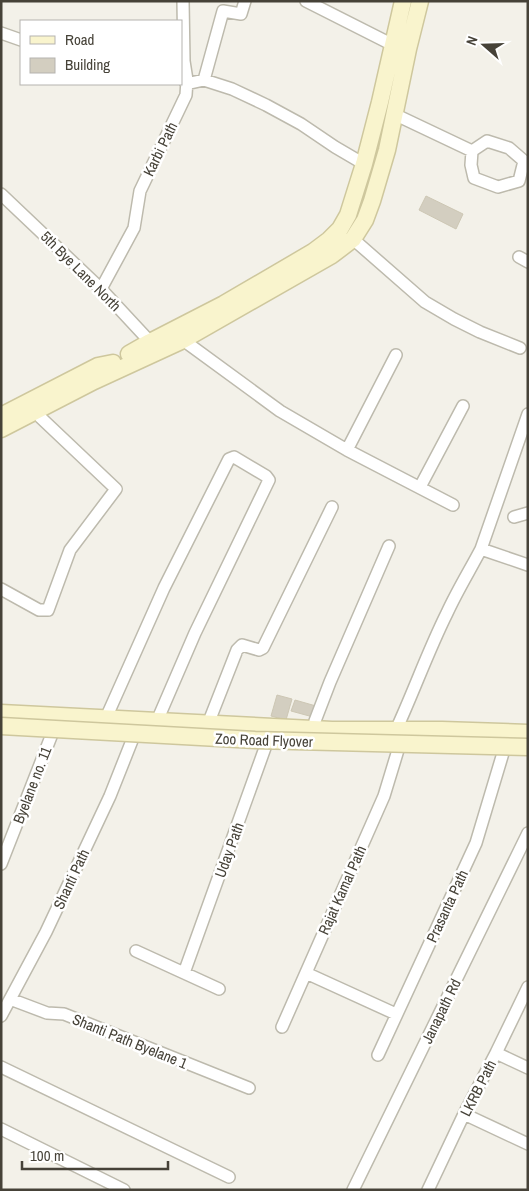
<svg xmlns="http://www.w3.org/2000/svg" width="529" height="1191" font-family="'Archivo Narrow',sans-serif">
<rect width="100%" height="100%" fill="#f3f1e9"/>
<path fill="#d3cec0" stroke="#cdc7b4" d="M 426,196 L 463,214 L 456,229 L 419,210 Z
M 277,695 L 292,699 L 286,720 L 271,716 Z
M 295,700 L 316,706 L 313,717 L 291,711 Z"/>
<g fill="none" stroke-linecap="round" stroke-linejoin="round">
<defs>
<path id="street" d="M 306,1 L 393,45
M 1,33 L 21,40
M 204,80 L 223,11 L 241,14 L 245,1
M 186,84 L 204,80 L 232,89 L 266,105 L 301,124 L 335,147 L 364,164
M 394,114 L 472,151 L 487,141 L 509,148 L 524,161 L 519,181 L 498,187 L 474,178 L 471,165 L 472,151
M 1,194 L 101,289 L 154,346
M 353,239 L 425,302 L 454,319 L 480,332 L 520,348
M 519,257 L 528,262
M 101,289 L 134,228 L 140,191 L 186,95 L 187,80 L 184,61 L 183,1
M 183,340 L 280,411 L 347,450 L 453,505
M 528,414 L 481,549 L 528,565
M 347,450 L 396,355
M 420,487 L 463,406
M 514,517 L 528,513
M 1,589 L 39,610 L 48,610 L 70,550 L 116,489 L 40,417
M 106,718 L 164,588 L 229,459 L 234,457 L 266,476 L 269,480 L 195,633 L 157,721
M 208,724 L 237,650 L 242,645 L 259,650 L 263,648 L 332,507
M 314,729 L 315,721 L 330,682 L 389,546
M 396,730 C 414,691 428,651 447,613 C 457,591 470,570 481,549
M 1,864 L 52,734
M 136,951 L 219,989
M 184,973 L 270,734
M 306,973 L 396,1014
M 10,999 L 47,1013 L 64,1014 L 249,1088
M 1,1016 L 46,932 L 110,796 L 133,738
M 282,1027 L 384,796 L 398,750
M 496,1053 L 528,1068
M 378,1055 L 476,843 L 503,753
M 1,1067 L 229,1177
M 464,1114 L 528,1144
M 1,1129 L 124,1190
M 353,1190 L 528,833
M 428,1190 L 464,1114 L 496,1053 L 528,987"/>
<path id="secondary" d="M 129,354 L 150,342 L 224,304 L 313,252 L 329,240 L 340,229 L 348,215 L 364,164 L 380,102 L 403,1
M 1,416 L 98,366 L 113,363
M 1,429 L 94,381 L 183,340 L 332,255 L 353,239 L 365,220 L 372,201 L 387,150 L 408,49 L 420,1
M 1,713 L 332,730 L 442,730 L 528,733"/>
</defs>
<use href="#street" stroke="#bdbaad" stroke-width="14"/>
<use href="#secondary" stroke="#cec79d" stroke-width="19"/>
<use href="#street" stroke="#fff" stroke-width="11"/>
<use href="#secondary" stroke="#f9f4cd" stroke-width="16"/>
<defs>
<path id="secondary-bridge" d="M 1,726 L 255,740 L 528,747"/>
</defs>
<use href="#secondary-bridge" stroke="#cec79d" stroke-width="19" stroke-linecap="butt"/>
<use href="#secondary-bridge" stroke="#f9f4cd" stroke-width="16"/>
</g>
<g text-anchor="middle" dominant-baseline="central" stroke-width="5" stroke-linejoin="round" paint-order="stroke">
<g font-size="15" fill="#464238" stroke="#fff">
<text transform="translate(160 149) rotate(-64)">Karbi Path</text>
<text transform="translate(81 271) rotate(45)">5th Bye Lane North</text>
<text transform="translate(264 740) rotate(2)">Zoo Road Flyover</text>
<text transform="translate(32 785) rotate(-69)">Byelane no. 11</text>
<text transform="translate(229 850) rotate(-70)">Uday Path</text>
<text transform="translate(71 879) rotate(-65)">Shanti Path</text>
<text transform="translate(342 890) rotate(-66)">Rajat Kamal Path</text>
<text transform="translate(447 906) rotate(-65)">Prasanta Path</text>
<text transform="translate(441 1011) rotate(-64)">Janapath Rd</text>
<text transform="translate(130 1041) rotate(22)">Shanti Path Byelane 1</text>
<text transform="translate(478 1088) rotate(-63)">LKRB Path</text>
</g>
</g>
<rect width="529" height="1191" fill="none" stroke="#464238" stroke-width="5"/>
<rect x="20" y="20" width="162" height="65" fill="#ffffff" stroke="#b5b3af"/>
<rect x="30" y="36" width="25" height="8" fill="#f9f4cd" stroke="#b5b3af"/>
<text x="65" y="45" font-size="15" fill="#464238">Road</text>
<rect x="30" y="58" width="25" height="15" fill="#d3cec0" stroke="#b5b3af"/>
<text x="65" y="70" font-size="15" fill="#464238">Building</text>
<g transform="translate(484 45) rotate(290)" stroke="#ffffff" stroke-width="4" paint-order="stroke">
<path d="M0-4L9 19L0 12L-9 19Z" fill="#464238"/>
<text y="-8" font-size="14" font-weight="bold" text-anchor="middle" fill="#464238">N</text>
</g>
<path d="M22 1161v8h146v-8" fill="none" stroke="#464238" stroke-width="2.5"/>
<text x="30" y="1161" font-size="15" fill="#464238" stroke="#ffffff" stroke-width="4" paint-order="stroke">100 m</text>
</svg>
